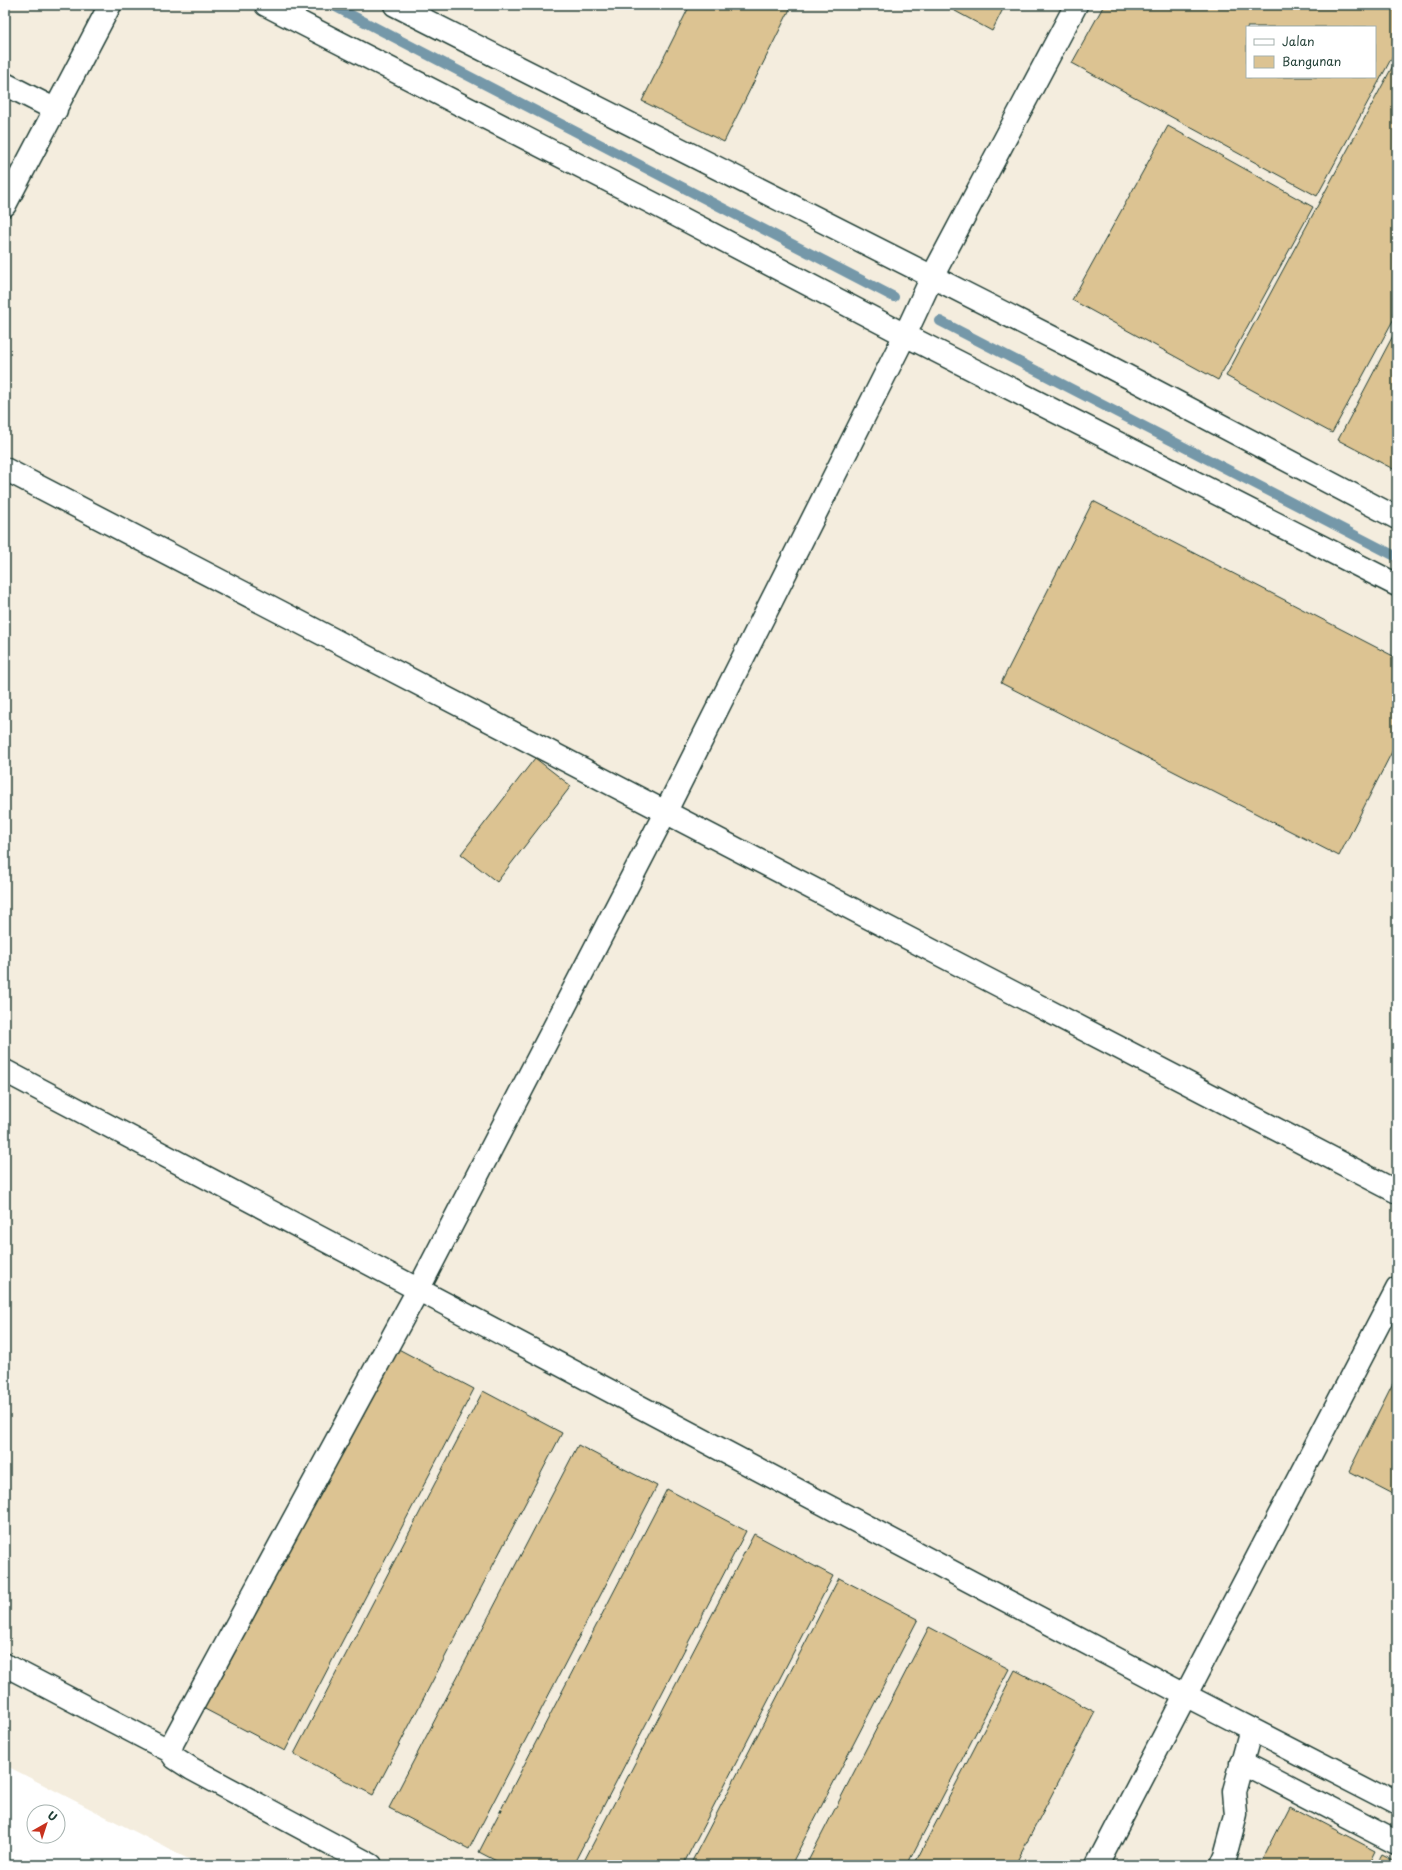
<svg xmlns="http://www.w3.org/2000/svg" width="1402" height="1870" font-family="'Playpen Sans',sans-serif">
<rect width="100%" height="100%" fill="#fff"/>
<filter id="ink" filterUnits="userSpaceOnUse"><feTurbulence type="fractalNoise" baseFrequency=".025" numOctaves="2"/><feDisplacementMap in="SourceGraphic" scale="8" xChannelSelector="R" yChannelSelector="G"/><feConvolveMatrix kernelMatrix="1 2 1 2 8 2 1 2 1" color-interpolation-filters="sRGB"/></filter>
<g filter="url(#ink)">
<path fill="#f4edde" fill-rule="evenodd" d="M 5,5 L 1397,5 L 1397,1865 L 200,1865 L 5,1765 ZM 1247,27 L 1375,27 L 1375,77 L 1247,77 Z"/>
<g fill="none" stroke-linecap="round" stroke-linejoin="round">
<path stroke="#7498a9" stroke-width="10" d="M 332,5 L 894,297
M 940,321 L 1397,557"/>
</g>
<path fill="#dcc392" stroke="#1f3d34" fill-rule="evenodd" d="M 690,5 L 792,5 L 724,142 L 642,101 Z
M 944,5 L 1005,5 L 992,31 Z
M 1104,5 L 1397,5 L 1397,48 L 1317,196 L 1072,63 ZM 1247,27 L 1375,27 L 1375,77 L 1247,77 Z
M 1397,58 L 1397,313 L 1332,433 L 1226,376 Z
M 1168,126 L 1313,207 L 1218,380 L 1072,300 Z
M 1397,328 L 1397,471 L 1338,440 Z
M 1093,501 L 1397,658 L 1397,742 L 1339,856 L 1001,683 Z
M 535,758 L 571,786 L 497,882 L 461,854 Z
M 389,1344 L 474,1389 L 285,1751 L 199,1706 Z
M 1397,1375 L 1397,1496 L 1349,1471 Z
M 483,1391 L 562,1433 L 373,1795 L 294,1754 Z
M 578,1445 L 657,1486 L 469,1849 L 389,1808 Z
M 667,1489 L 746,1531 L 573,1865 L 504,1865 L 479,1852 Z
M 754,1534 L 833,1576 L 683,1865 L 582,1865 Z
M 839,1578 L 918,1619 L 791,1865 L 690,1865 Z
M 929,1627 L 1009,1669 L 907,1865 L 806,1865 Z
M 1015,1670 L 1095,1712 L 1015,1865 L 914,1865 Z
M 1290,1806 L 1376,1851 L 1369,1865 L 1260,1865 Z
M 1383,1854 L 1397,1861 L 1397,1865 L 1377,1865 Z"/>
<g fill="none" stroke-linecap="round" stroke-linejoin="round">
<defs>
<path id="minor" d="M 266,5 L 668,211 L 905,335 L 1397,585
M 395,5 L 1083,353 L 1397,518
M 5,84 L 56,110
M 5,205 L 110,5
M 5,469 L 1397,1192
M 5,1071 L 1185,1695 L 1397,1804
M 5,1665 L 170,1751
M 1241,1762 L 1397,1843
M 371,1865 L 192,1769 L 175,1758 L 170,1751 L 173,1742 L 418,1290 L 665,813 L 905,335 L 932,277 L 1076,5
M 1097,1865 L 1397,1289
M 1221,1865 L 1225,1856 L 1236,1815 L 1234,1791 L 1251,1729"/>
</defs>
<use href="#minor" stroke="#1f3d34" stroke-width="25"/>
<use href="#minor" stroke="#fff" stroke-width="22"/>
</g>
</g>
<rect width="1402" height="1870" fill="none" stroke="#fff" stroke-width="20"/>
<rect x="10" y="10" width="1382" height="1850" fill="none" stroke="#1f3d34" stroke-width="1.5" filter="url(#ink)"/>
<rect x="1246" y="26" width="130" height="52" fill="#ffffff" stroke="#a5b1ae"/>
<rect x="1254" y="39" width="20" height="6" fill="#ffffff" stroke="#a5b1ae"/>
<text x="1282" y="46" font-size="12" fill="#1f3d34">Jalan</text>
<rect x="1254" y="56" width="20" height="12" fill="#dcc392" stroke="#a5b1ae"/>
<text x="1282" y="66" font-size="12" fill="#1f3d34">Bangunan</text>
<g transform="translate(46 1824) rotate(39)"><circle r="19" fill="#ffffff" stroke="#a5b1ae"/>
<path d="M0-3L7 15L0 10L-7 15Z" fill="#c8321e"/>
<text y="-6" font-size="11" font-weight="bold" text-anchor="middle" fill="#1f3d34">U</text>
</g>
</svg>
